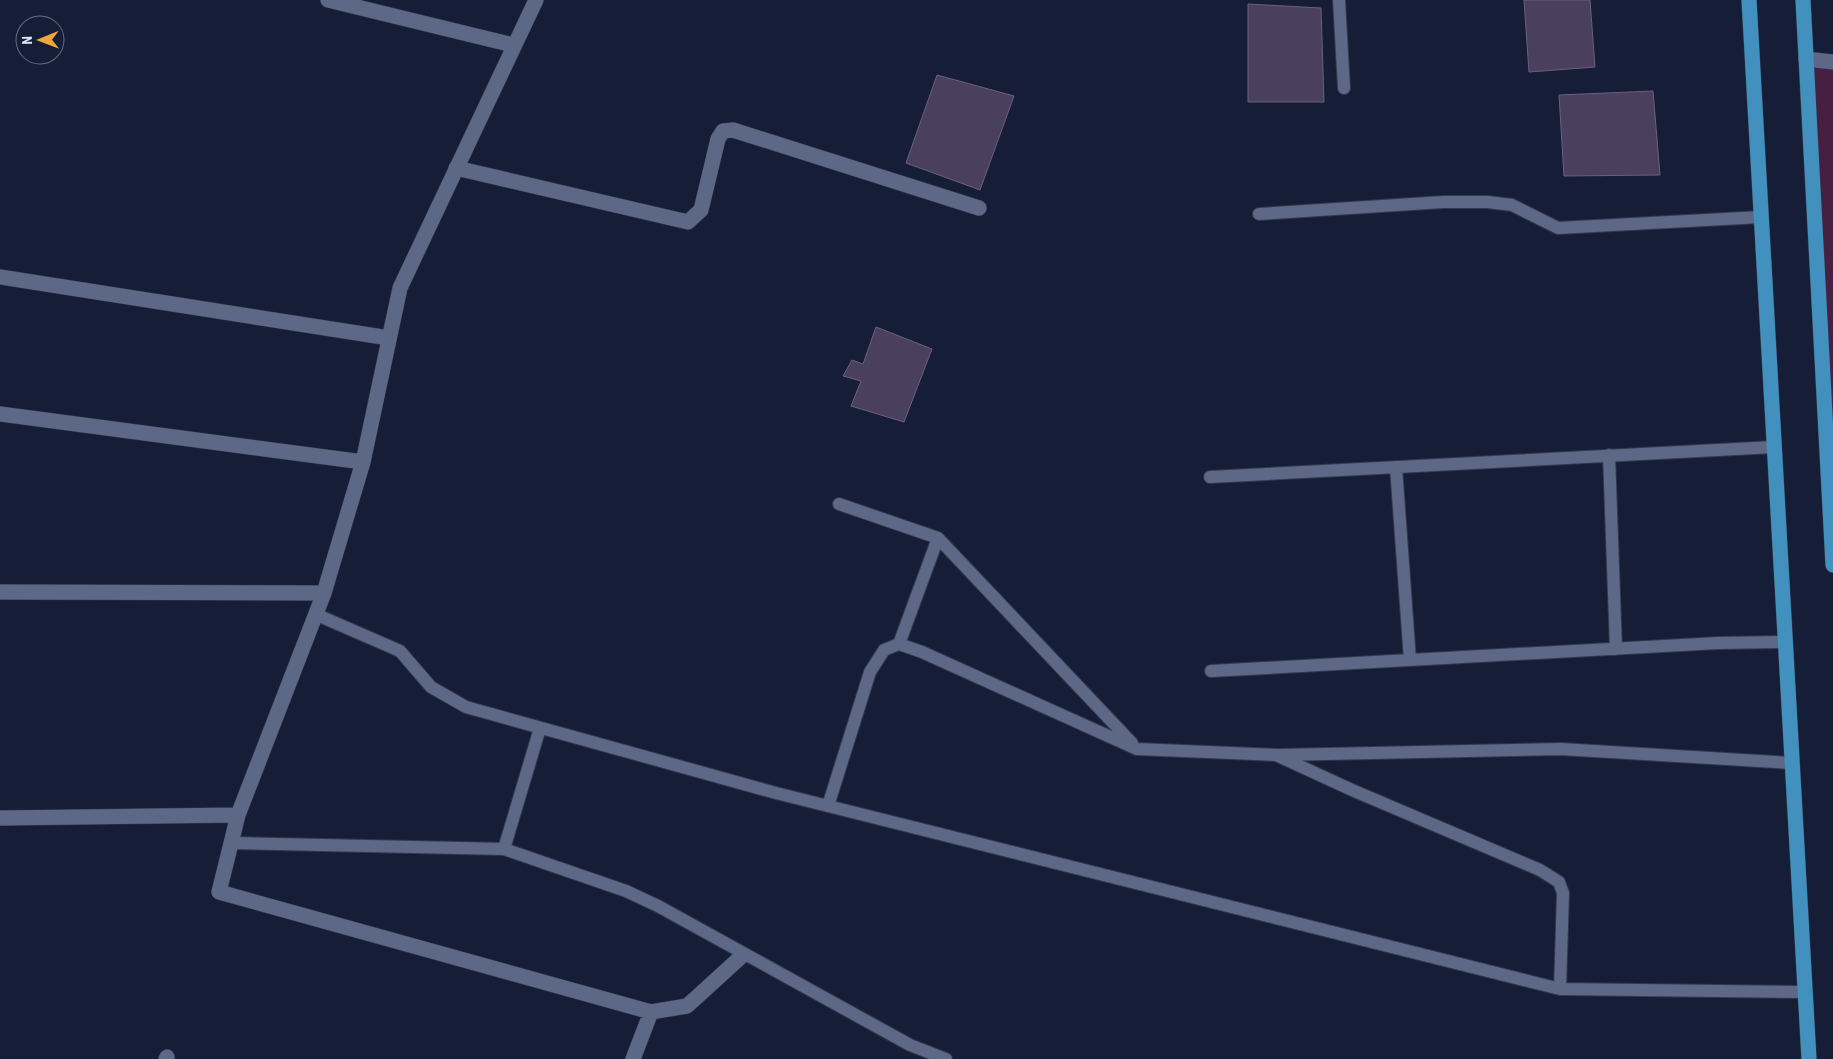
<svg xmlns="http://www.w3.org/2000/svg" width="1833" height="1059" font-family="'Roboto Condensed',sans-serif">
<rect width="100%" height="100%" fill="#151e36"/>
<path fill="#471f41" d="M 1806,59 L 1833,61 L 1833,542 Z"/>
<path fill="#4a3f5c" stroke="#6b607f" d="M 1524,0 L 1590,0 L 1595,67 L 1529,72 Z
M 1248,4 L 1321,8 L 1324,102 L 1248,102 Z
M 937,75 L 1014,96 L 980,190 L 906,163 Z
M 1653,91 L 1660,175 L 1564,176 L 1559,95 Z
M 876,327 L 932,349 L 904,422 L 851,406 L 861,381 L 843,376 L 852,360 L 863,364 Z"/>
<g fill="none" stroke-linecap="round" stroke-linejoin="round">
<defs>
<path id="service" d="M 1339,0 L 1344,88
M 1259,214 L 1443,202 L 1488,202 L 1512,205 L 1558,228 L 1761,217
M 1609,455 L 1616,649
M 1396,467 L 1410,660
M 1210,477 L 1774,447
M 839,504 L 938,538 L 1132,743
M 315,614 L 400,651 L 431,687 L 466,707 L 776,793 L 1560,989 L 1806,992
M 899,644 L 938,538
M 1211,671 L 1718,643 L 1785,642
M 1278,755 L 1561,749 L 1792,763
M 828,806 L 870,672 L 884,650 L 899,644 L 922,652 L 1137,749 L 1276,755 L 1352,790 L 1540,870 L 1559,882 L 1563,893 L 1560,989
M 232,843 L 504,849 L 626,891 L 658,906 L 910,1045 L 946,1059
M 504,849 L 540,728"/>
<path id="minor" d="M 328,0 L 513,45
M 536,0 L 400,288 L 363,462 L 324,593 L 238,815 L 219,892 L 651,1012 L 687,1006 L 743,955
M 1806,59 L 1833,62
M 456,168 L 688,222 L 701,210 L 718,139 L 723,131 L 733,130 L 979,208
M 0,277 L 389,338
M 0,414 L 363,462
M 0,592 L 324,593
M 0,818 L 238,815
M 166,1059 L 167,1057
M 633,1059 L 651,1012"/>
<path id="trunk" d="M 1749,0 L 1809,1059
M 1803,0 L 1833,565"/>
</defs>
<use href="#service" stroke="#33384d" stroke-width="14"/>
<use href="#minor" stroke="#33384d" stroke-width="16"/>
<use href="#trunk" stroke="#33384d" stroke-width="16"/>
<use href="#service" stroke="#5c6886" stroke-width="12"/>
<use href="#minor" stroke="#5c6886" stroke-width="15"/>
<use href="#trunk" stroke="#4190be" stroke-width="15"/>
</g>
<g transform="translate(40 40) rotate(269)"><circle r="24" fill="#151e36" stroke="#656d82"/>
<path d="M0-4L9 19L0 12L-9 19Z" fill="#efa73d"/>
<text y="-8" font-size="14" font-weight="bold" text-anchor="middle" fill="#dde4f5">N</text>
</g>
</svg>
